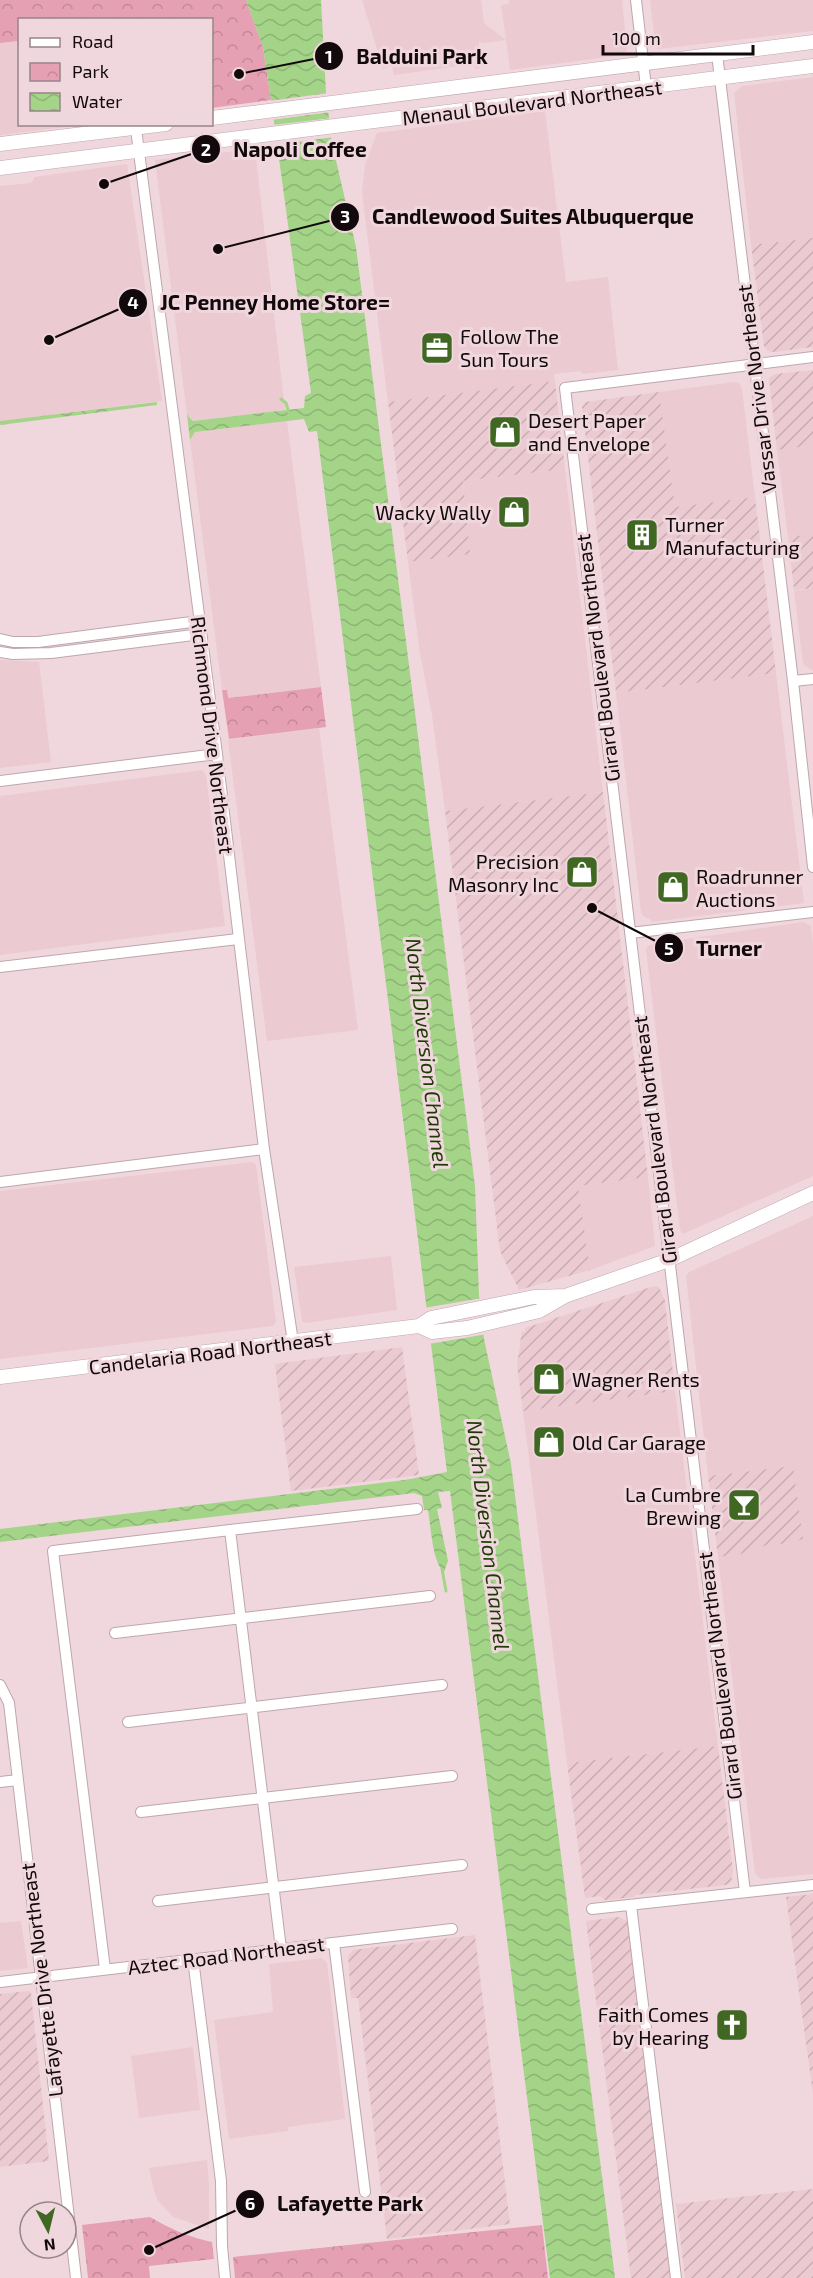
<svg xmlns="http://www.w3.org/2000/svg" width="813" height="2278" font-family="'Exo 2',sans-serif">
<defs>
<pattern id="industrial-furrows" width="10" height="10" patternUnits="userSpaceOnUse" patternTransform="scale(1.5)"><rect width="10" height="10" fill="#ebcad2"/><path d="M-1 1l2-2M0 10L10 0M9 11l2-2" fill="none" stroke="#c8acb3"/></pattern>
<pattern id="park-crowns" width="20" height="18" patternUnits="userSpaceOnUse" patternTransform="scale(1.5)"><rect width="20" height="18" fill="#e6a0b3"/><path d="M2 6a3 3 0 1 1 6 0M12 15a3 3 0 1 1 6 0" fill="none" stroke="#c48899"/></pattern>
<pattern id="water-waves" width="16" height="10" patternUnits="userSpaceOnUse" patternTransform="scale(1.5)"><rect width="16" height="10" fill="#a4d488"/><path d="M0 5q4-4 8 0t8 0" fill="none" stroke="#8cb574"/></pattern>
</defs>
<rect width="100%" height="100%" fill="#f0d7dd"/>
<path fill="#ebcad2" d="M 362,0 L 481,0 L 484,23 L 506,40 L 501,5 L 509,4 L 509,0 L 622,0 L 627,51 L 622,55 L 510,70 L 506,40 L 484,43 L 479,42 L 480,68 L 475,69 L 474,64 L 394,75 L 392,66 L 383,69 Z
M 650,0 L 813,0 L 813,31 L 658,49 L 655,41 Z
M 19,41 L 20,124 L 81,125 L 0,135 L 0,43 Z
M 813,77 L 813,238 L 751,245 L 734,93 L 742,86 Z
M 545,111 L 566,282 L 608,277 L 618,370 L 583,374 L 580,371 L 554,374 L 555,381 L 388,402 L 362,192 L 365,165 L 377,133 Z
M 255,149 L 285,410 L 193,421 L 187,415 L 155,160 Z
M 127,164 L 162,401 L 0,421 L 0,186 L 31,183 L 35,177 Z
M 734,382 L 739,383 L 742,389 L 755,497 L 675,507 L 659,392 Z
M 287,421 L 321,687 L 228,698 L 225,689 L 222,690 L 190,440 L 195,432 Z
M 813,445 L 813,534 L 788,537 L 777,450 Z
M 565,469 L 603,792 L 445,811 L 432,715 L 420,654 L 408,562 L 470,554 L 463,481 Z
M 813,588 L 813,670 L 811,670 L 803,664 L 794,591 Z
M 0,660 L 39,662 L 51,762 L 0,768 Z
M 776,673 L 804,903 L 651,922 L 651,920 L 643,916 L 641,912 L 616,693 Z
M 319,728 L 358,1030 L 267,1041 L 228,740 Z
M 202,770 L 206,775 L 225,926 L 0,955 L 0,796 Z
M 804,922 L 811,926 L 813,944 L 813,1176 L 683,1234 L 680,1230 L 646,950 L 648,946 L 653,944 Z
M 252,1162 L 256,1165 L 276,1322 L 273,1326 L 0,1359 L 0,1191 Z
M 648,1177 L 655,1246 L 590,1270 L 578,1186 Z
M 813,1216 L 813,1874 L 761,1879 L 755,1873 L 718,1557 L 752,1552 L 753,1547 L 791,1543 L 793,1466 L 708,1476 L 686,1276 L 689,1272 Z
M 391,1256 L 397,1310 L 306,1323 L 302,1321 L 294,1267 Z
M 675,1391 L 718,1746 L 567,1763 L 523,1411 Z
M 21,1921 L 28,1968 L 0,1971 L 0,1923 Z
M 322,1958 L 327,1963 L 345,2119 L 288,2127 L 288,2131 L 229,2139 L 214,2020 L 273,2012 L 269,1964 Z
M 193,2047 L 200,2110 L 139,2118 L 131,2056 Z
M 207,2160 L 209,2185 L 209,2229 L 173,2217 L 168,2211 L 158,2201 L 154,2191 L 149,2168 Z"/>
<path fill="url(#industrial-furrows)" d="M 813,238 L 813,347 L 774,352 L 768,351 L 764,346 L 751,245 Z
M 813,370 L 813,445 L 777,450 L 769,378 L 775,374 Z
M 555,381 L 565,469 L 463,481 L 470,554 L 408,562 L 388,402 Z
M 659,392 L 675,507 L 755,497 L 776,673 L 616,693 L 582,407 L 586,402 Z
M 813,534 L 813,588 L 794,590 L 788,537 Z
M 603,792 L 648,1177 L 578,1186 L 590,1270 L 519,1290 L 500,1251 L 445,811 Z
M 654,1286 L 659,1287 L 665,1301 L 675,1391 L 523,1411 L 517,1365 L 522,1331 L 525,1332 L 525,1328 Z
M 402,1347 L 419,1475 L 291,1491 L 275,1364 Z
M 793,1466 L 803,1539 L 791,1543 L 753,1547 L 753,1552 L 718,1557 L 708,1476 Z
M 718,1746 L 733,1871 L 731,1882 L 726,1885 L 635,1895 L 634,1897 L 605,1900 L 600,1896 L 585,1898 L 567,1763 Z
M 813,1894 L 813,2094 L 786,1897 Z
M 619,1917 L 628,1922 L 672,2278 L 631,2278 L 586,1921 Z
M 475,1935 L 510,2224 L 387,2239 L 358,1998 L 351,1998 L 348,1956 L 353,1950 Z
M 29,1991 L 31,1993 L 49,2161 L 0,2167 L 0,1994 Z
M 813,2189 L 813,2278 L 685,2278 L 676,2204 Z"/>
<path fill="url(#park-crowns)" d="M 0,0 L 246,0 L 263,47 L 271,100 L 212,108 L 212,20 L 20,20 L 19,41 L 0,43 Z
M 321,687 L 326,727 L 229,739 L 222,690 L 227,690 L 228,698 Z
M 150,2217 C 170,2229 189,2237 212,2242 L 214,2259 L 149,2266 L 150,2278 L 88,2278 L 82,2225 Z
M 542,2225 L 548,2278 L 235,2278 L 233,2257 Z"/>
<path fill="url(#water-waves)" d="M 246,0 L 321,0 L 326,93 L 332,143 L 356,247 L 475,1186 L 479,1296 L 484,1339 L 511,1464 L 615,2278 L 550,2278 L 450,1491 L 438,1492 L 442,1508 L 437,1509 L 448,1561 L 444,1572 C 432,1562 431,1526 428,1510 L 424,1510 L 422,1496 L 414,1493 L 0,1542 L 0,1529 L 405,1480 L 447,1472 L 317,431 L 309,432 L 304,419 L 195,432 L 190,440 L 187,415 L 193,421 L 304,408 L 305,396 L 311,393 L 271,100 L 263,47 Z
M 157,402 L 157,405 L 0,425 L 0,421 Z"/>
<path fill="#f0d7dd" d="M 329,93 L 331,112 L 271,120 L 268,101 Z
M 332,118 L 334,137 L 275,145 L 272,125 Z
M 482,1298 L 487,1334 L 429,1344 L 424,1308 Z"/>
<g fill="none" stroke-linecap="round" stroke-linejoin="round">
<path stroke="#a4d488" stroke-width="3" d="M 281,399 L 286,403 L 289,413
M 442,1569 L 446,1591"/>
<defs>
<path id="minor" d="M 636,0 L 646,87
M 717,54 L 793,681 L 813,867
M 136,129 L 217,754 L 264,1149 L 293,1342
M 0,639 L 13,642 L 38,642 L 199,621
M 0,652 L 13,654 L 51,653 L 201,634
M 793,681 L 813,679
M 0,781 L 217,754
M 630,933 L 813,912
M 0,967 L 238,939
M 0,1182 L 264,1149
M 230,1530 L 417,1509
M 115,1633 L 430,1596
M 0,1685 L 9,1703 L 76,2278
M 128,1722 L 442,1685
M 0,1782 L 18,1780
M 141,1812 L 452,1776
M 745,1892 L 565,388 L 813,357
M 158,1901 L 462,1865
M 631,1905 L 676,2278
M 592,1909 L 813,1885
M 334,1943 L 365,2192
M 193,1959 L 221,2181 L 222,2246 L 225,2278
M 105,1969 L 53,1551 L 230,1530 L 281,1949
M 0,1982 L 452,1929"/>
<path id="major" d="M 212,118 L 813,42
M 0,144 L 166,124
M 0,168 L 813,66
M 419,1326 L 432,1332 L 467,1328 L 539,1311 L 565,1296 L 669,1260 L 813,1193
M 0,1377 L 419,1326 L 431,1318 L 534,1297 L 565,1296"/>
</defs>
<use href="#minor" stroke="#bea7ac" stroke-width="12"/>
<use href="#major" stroke="#bea7ac" stroke-width="15"/>
<use href="#minor" stroke="#fff" stroke-width="10"/>
<use href="#major" stroke="#fff" stroke-width="14"/>
</g>
<defs>
<symbol id="office-square" viewBox="-11 -11 22 22"><rect x="-9" y="-9" width="18" height="18" rx="4" fill="#406823" stroke="#f0d7dd"/><path d="M-6-3h4V-5.5h4V-3h4V5H-6ZM-1-4.5V-3h2v-1.5ZM-6 0V1H6V0Z" fill="#fff"/></symbol>
<symbol id="shop-square" viewBox="-11 -11 22 22"><rect x="-9" y="-9" width="18" height="18" rx="4" fill="#406823" stroke="#f0d7dd"/><path d="M-5-2.5h2.3a2.7 3.5 0 0 1 5.4 0H5L5.5 6h-11ZM-1.5-2.5h3a1.5 2.3 0 0 0-3 0Z" fill="#fff"/></symbol>
<symbol id="building-square" viewBox="-11 -11 22 22"><rect x="-9" y="-9" width="18" height="18" rx="4" fill="#406823" stroke="#f0d7dd"/><path d="M-4-6H4V6H1V3H-1V6H-4ZM-2.5-4.3h1.7v1.8h-1.7ZM.8-4.3h1.7v1.8H.8ZM-2.5-1h1.7V.8h-1.7ZM.8-1h1.7V.8H.8Z" fill="#fff"/></symbol>
<symbol id="bar-square" viewBox="-11 -11 22 22"><rect x="-9" y="-9" width="18" height="18" rx="4" fill="#406823" stroke="#f0d7dd"/><path d="M-6-5H6L.8 .8V4.5H3.5V6h-7V4.5H-.8V.8Z" fill="#fff"/></symbol>
<symbol id="church-square" viewBox="-11 -11 22 22"><rect x="-9" y="-9" width="18" height="18" rx="4" fill="#406823" stroke="#f0d7dd"/><path d="M-1.2-6h2.4v3.5h3.3v2.4h-3.3V6h-2.4V-.1h-3.3v-2.4h3.3Z" fill="#fff"/></symbol>
</defs>
<g fill-rule="evenodd">
<use href="#office-square" x="418" y="329" width="38" height="38"/>
<use href="#shop-square" x="486" y="413" width="38" height="38"/>
<use href="#shop-square" x="495" y="493" width="38" height="38"/>
<use href="#building-square" x="623" y="516" width="38" height="38"/>
<use href="#shop-square" x="563" y="853" width="38" height="38"/>
<use href="#shop-square" x="654" y="868" width="38" height="38"/>
<use href="#shop-square" x="530" y="1360" width="38" height="38"/>
<use href="#shop-square" x="530" y="1423" width="38" height="38"/>
<use href="#bar-square" x="725" y="1486" width="38" height="38"/>
<use href="#church-square" x="713" y="2006" width="38" height="38"/>
</g>
<g text-anchor="middle" dominant-baseline="central" stroke-width="6" stroke-linejoin="round" paint-order="stroke">
<g font-size="20" fill="#11090b" stroke="#f0d7dd">
<text transform="translate(532 102) rotate(-7)">Menaul Boulevard Northeast</text>
<text transform="translate(756 389) rotate(-97)">Vassar Drive Northeast</text>
<text transform="translate(597 658) rotate(-97)">Girard Boulevard Northeast</text>
<text transform="translate(213 735) rotate(83)">Richmond Drive Northeast</text>
<text transform="translate(654 1140) rotate(-97)">Girard Boulevard Northeast</text>
<text transform="translate(210 1352) rotate(-7)">Candelaria Road Northeast</text>
<text transform="translate(719 1676) rotate(-97)">Girard Boulevard Northeast</text>
<text transform="translate(226 1955) rotate(-7)">Aztec Road Northeast</text>
<text transform="translate(41 1980) rotate(-97)">Lafayette Drive Northeast</text>
</g>
<g font-size="20" fill="#11090b" stroke="#f0d7dd" text-anchor="start">
<text x="460" y="336">Follow The<tspan x="460" dy="23">Sun Tours</tspan></text>
<text x="528" y="420">Desert Paper<tspan x="528" dy="23">and Envelope</tspan></text>
<text x="491" y="512" text-anchor="end">Wacky Wally</text>
<text x="665" y="524">Turner<tspan x="665" dy="23">Manufacturing</tspan></text>
<text x="559" y="861" text-anchor="end">Precision<tspan x="559" dy="23">Masonry Inc</tspan></text>
<text x="696" y="876">Roadrunner<tspan x="696" dy="23">Auctions</tspan></text>
<text x="572" y="1379">Wagner Rents</text>
<text x="572" y="1442">Old Car Garage</text>
<text x="721" y="1494" text-anchor="end">La Cumbre<tspan x="721" dy="23">Brewing</tspan></text>
<text x="709" y="2014" text-anchor="end">Faith Comes<tspan x="709" dy="23">by Hearing</tspan></text>
</g>
<g font-size="21" font-style="italic" fill="#1d3a04" stroke="#f0d7dd">
<text transform="translate(428 1053) rotate(83)">North Diversion Channel</text>
<text transform="translate(489 1535) rotate(83)">North Diversion Channel</text>
</g>
</g>
<path fill="none" stroke="#11090b" stroke-width="2" d="M239 74L329 56M104 184L206 149M218 249L345 217M49 340L133 303M592 908L669 948M149 2250L250 2204"/>
<g fill="#11090b" stroke="#f0d7dd" stroke-width="2">
<circle cx="239" cy="74" r="6"/>
<circle cx="104" cy="184" r="6"/>
<circle cx="218" cy="249" r="6"/>
<circle cx="49" cy="340" r="6"/>
<circle cx="592" cy="908" r="6"/>
<circle cx="149" cy="2250" r="6"/>
<circle cx="329" cy="56" r="15"/>
<circle cx="206" cy="149" r="15"/>
<circle cx="345" cy="217" r="15"/>
<circle cx="133" cy="303" r="15"/>
<circle cx="669" cy="948" r="15"/>
<circle cx="250" cy="2204" r="15"/>
</g>
<g font-size="18" text-anchor="middle" font-weight="bold" fill="#fff">
<text x="329" y="63">1</text>
<text x="206" y="156">2</text>
<text x="345" y="223">3</text>
<text x="133" y="309">4</text>
<text x="669" y="955">5</text>
<text x="250" y="2210">6</text>
</g>
<g font-size="21" text-anchor="middle" font-weight="bold" fill="#11090b" stroke="#f0d7dd" stroke-width="6" stroke-linejoin="round" paint-order="stroke">
<text x="422" y="64">Balduini Park</text>
<text x="300" y="157">Napoli Coffee</text>
<text x="533" y="224">Candlewood Suites Albuquerque</text>
<text x="275" y="310">JC Penney Home Store=</text>
<text x="729" y="956">Turner</text>
<text x="350" y="2211">Lafayette Park</text>
</g>
<rect x="18" y="18" width="195" height="108" fill="#f0d7dd" stroke="#978589" stroke-width="1.5"/>
<rect x="30" y="38" width="30" height="9" fill="#ffffff" stroke="#978589" stroke-width="1.5"/>
<text x="72" y="48" font-size="18" fill="#11090b">Road</text>
<rect x="30" y="63" width="30" height="18" fill="url(#park-crowns)" stroke="#978589" stroke-width="1.5"/>
<text x="72" y="78" font-size="18" fill="#11090b">Park</text>
<rect x="30" y="93" width="30" height="18" fill="url(#water-waves)" stroke="#978589" stroke-width="1.5"/>
<text x="72" y="108" font-size="18" fill="#11090b">Water</text>
<g transform="translate(48 2230) rotate(173)"><circle r="28" fill="#f0d7dd" stroke="#978589" stroke-width="1.5"/>
<path d="M0-4.5L10 22L0 15L-10 22Z" fill="#406823"/>
<text y="-9" font-size="16" font-weight="bold" text-anchor="middle" fill="#11090b">N</text>
</g>
<path d="M603 45v9h150v-9" fill="none" stroke="#11090b" stroke-width="3"/>
<text x="612" y="45" font-size="18" fill="#11090b" stroke="#f0d7dd" stroke-width="4.5" paint-order="stroke">100 m</text>
</svg>
